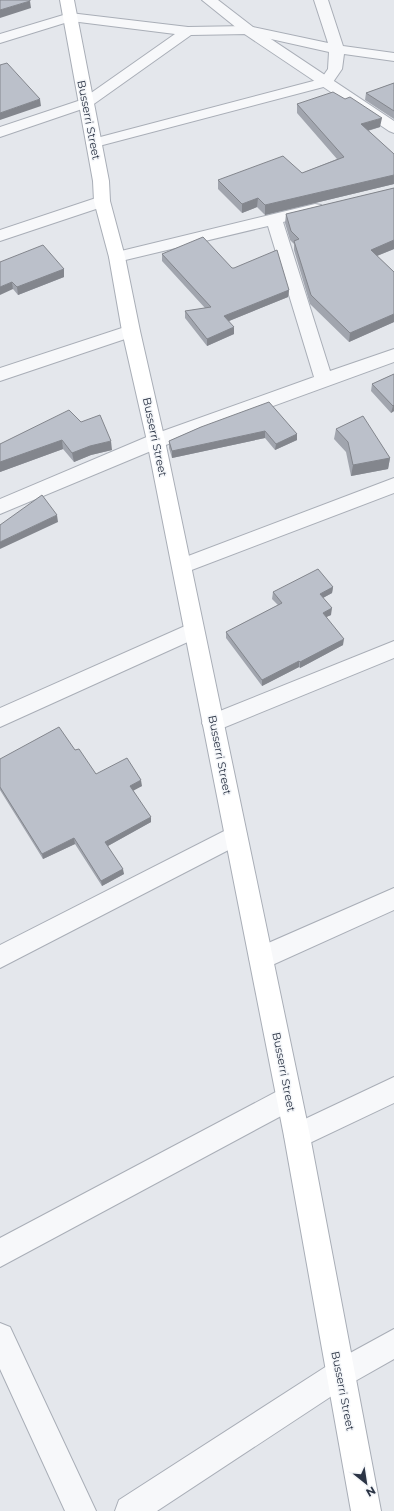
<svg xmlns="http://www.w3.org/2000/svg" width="394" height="1511" font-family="Montserrat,sans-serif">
<rect width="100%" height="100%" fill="#e4e7ec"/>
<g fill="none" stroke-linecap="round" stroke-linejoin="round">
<defs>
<path id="minor" d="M 314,0 L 328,0 L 343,46 L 394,53 L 394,61 L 344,54 L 342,69 L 331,85 L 99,146 L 94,148 L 89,146 L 86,143 L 89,140 L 321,79 L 328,69 L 329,52 L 248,34 L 191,35 L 91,106 L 0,137 L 0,127 L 81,100 L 175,34 L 71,21 L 0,43 L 0,34 L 70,13 L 188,27 L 248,26 L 328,43 Z
M 102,196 L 108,197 L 110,201 L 108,205 L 0,241 L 0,230 Z
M 315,204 L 321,205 L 323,209 L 321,213 L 283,222 L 330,371 L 394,349 L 394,362 L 163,446 L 0,514 L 0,499 L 149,436 L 314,377 L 268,226 L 117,262 L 111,261 L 109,257 L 111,253 L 117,252 Z
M 131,325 L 137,327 L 140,331 L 137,335 L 0,381 L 0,368 Z
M 394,478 L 394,493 L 189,571 L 182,574 L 175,571 L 172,566 L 175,561 Z
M 194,622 L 201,624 L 204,630 L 201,636 L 0,727 L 0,708 Z
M 394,641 L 394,658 L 213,732 L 205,729 L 202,723 L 205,717 Z
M 236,825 L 244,828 L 247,835 L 244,842 L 0,968 L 0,945 Z
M 394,888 L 394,910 L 270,966 L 261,969 L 252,966 L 249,958 L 252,950 Z
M 394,1077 L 394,1103 L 297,1149 L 288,1145 L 284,1136 L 288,1127 Z
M 289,1085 L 298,1089 L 302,1098 L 298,1107 L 0,1267 L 0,1238 Z
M 0,1323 L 10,1327 L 96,1511 L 65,1511 L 0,1369 Z
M 394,1329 L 394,1359 L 350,1384 L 157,1511 L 115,1511 L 119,1500 L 330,1364 Z"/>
<path id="tertiary" d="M 202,0 L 218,0 L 253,27 L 394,121 L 394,133 L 389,131 L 243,33 Z"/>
<path id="secondary" d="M 60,0 L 74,0 L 109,181 L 110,201 L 125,257 L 140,331 L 165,441 L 310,1136 L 381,1511 L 351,1511 L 284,1136 L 147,441 L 122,331 L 109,257 L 94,201 L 93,181 Z"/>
</defs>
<use href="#minor" stroke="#a9aeb7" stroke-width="2"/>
<use href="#tertiary" stroke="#a9aeb7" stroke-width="2"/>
<use href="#secondary" stroke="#a9aeb7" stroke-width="2"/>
<use href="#minor" fill="#f7f8fa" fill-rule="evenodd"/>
<use href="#tertiary" fill="#f7f8fa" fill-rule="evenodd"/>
<use href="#secondary" fill="#fff" fill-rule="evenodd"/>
</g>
<path fill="#a1a5ae" d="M 394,83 L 394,119 L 365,100 L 366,93 Z
M 297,104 L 380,127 L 368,131 L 394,154 L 394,184 L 265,215 L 257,207 L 242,213 L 218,189 L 218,180 L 302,173 L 337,159 L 297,113 Z
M 394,188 L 394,249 L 377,256 L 394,272 L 394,322 L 349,342 L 310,304 L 294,250 L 294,244 L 290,240 L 285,223 L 286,214 Z
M 162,254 L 232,268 L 289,290 L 288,297 L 229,321 L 234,334 L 207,346 L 185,318 L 185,311 L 205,308 L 162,261 Z
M 0,262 L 64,269 L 64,277 L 18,295 L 13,289 Z
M 394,374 L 394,411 L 391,413 L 371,391 L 372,384 Z
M 81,422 L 112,450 L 91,455 L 74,462 L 63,449 L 0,472 L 0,444 Z
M 201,427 L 297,434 L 297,440 L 275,450 L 265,438 L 172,458 L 169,448 L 169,441 Z
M 336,429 L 390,458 L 388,469 L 351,476 L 346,452 L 334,439 Z
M 333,587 L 332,593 L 323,598 L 331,615 L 326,617 L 343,645 L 300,668 L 299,667 L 262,686 L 226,638 L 226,632 L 278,605 L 272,599 L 273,592 Z
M 75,750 L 96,774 L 142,786 L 133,790 L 151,822 L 108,846 L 124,874 L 102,886 L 75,844 L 43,859 L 0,790 L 0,759 Z"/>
<path fill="#83868d" d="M 30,1 L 31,8 L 0,18 L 0,10 Z
M 40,99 L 41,106 L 0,120 L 0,113 Z
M 382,118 L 380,127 L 359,133 L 361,124 Z
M 394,175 L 394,184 L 265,215 L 265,205 Z
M 258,198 L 257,207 L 242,213 L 242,204 Z
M 394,240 L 394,249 L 369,259 L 371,250 Z
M 64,269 L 64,277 L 18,295 L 17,287 Z
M 12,282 L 13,289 L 0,295 L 0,287 Z
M 289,290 L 288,297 L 224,323 L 224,316 Z
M 394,314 L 394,322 L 349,342 L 350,333 Z
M 234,327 L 234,334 L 207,346 L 207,339 Z
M 394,405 L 394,411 L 391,413 L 393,406 Z
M 265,431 L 265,438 L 172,458 L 172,451 Z
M 297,434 L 297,440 L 275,450 L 276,444 Z
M 62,440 L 63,449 L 0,472 L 0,462 Z
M 111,441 L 112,450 L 91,455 L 74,462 L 72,453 L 90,446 Z
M 390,458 L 388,469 L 351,476 L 353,465 Z
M 57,515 L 58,522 L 0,549 L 0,542 Z
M 333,587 L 332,593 L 319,600 L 320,594 Z
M 332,608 L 331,615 L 322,619 L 323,613 Z
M 344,639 L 343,645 L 300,668 L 300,662 Z
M 299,661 L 299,667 L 262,686 L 262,680 Z
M 141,780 L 142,786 L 131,792 L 130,786 Z
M 151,817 L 151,822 L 106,847 L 105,842 Z
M 74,838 L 75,844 L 43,859 L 42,854 Z
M 123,869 L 124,874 L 102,886 L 101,881 Z"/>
<path fill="#bbc0ca" stroke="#83868d" d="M 0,0 L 30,0 L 30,1 L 0,10 Z
M 7,63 L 40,99 L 0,113 L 0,65 Z
M 394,83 L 394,111 L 366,93 Z
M 333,92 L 345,99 L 350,97 L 382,118 L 361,124 L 394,154 L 394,175 L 265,205 L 258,198 L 242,204 L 218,180 L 283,156 L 302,173 L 344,157 L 297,104 Z
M 394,188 L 394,240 L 371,250 L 394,272 L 394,314 L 350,333 L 311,295 L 294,241 L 299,239 L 291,231 L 286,214 Z
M 203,237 L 232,268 L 234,268 L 277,250 L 289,290 L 224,316 L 234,327 L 207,339 L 185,311 L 211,307 L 162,254 Z
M 43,245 L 64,269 L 17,287 L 12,282 L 0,287 L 0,262 Z
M 394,374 L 394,405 L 393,406 L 372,384 Z
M 269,402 L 297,434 L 276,444 L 265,431 L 172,451 L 169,441 L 201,427 Z
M 69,410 L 81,422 L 100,415 L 111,441 L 90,446 L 72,453 L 62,440 L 0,462 L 0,444 Z
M 363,416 L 390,458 L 353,465 L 348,442 L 336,429 Z
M 42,495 L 57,515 L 0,542 L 0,525 Z
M 318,569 L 333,587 L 320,594 L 332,608 L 323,613 L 344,639 L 300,662 L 299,661 L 262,680 L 226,632 L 282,603 L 273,592 Z
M 59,727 L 75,750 L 79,749 L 96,774 L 127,758 L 141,780 L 130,786 L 151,817 L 105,842 L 123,869 L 101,881 L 74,838 L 42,854 L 0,787 L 0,759 Z"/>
<g text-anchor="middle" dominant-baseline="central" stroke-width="3" stroke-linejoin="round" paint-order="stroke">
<g font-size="11" fill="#2b3445" stroke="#f4f6f9">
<text transform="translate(89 120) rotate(79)">Busserri Street</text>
<text transform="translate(155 437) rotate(78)">Busserri Street</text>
<text transform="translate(220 755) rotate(79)">Busserri Street</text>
<text transform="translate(284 1072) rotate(79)">Busserri Street</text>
<text transform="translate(343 1391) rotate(79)">Busserri Street</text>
</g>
</g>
<g transform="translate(366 1483) rotate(150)" stroke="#f4f6f9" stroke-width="3" paint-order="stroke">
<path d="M0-3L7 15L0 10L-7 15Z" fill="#2b3445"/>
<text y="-6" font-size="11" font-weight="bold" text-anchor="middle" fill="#2b3445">N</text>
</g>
</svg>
